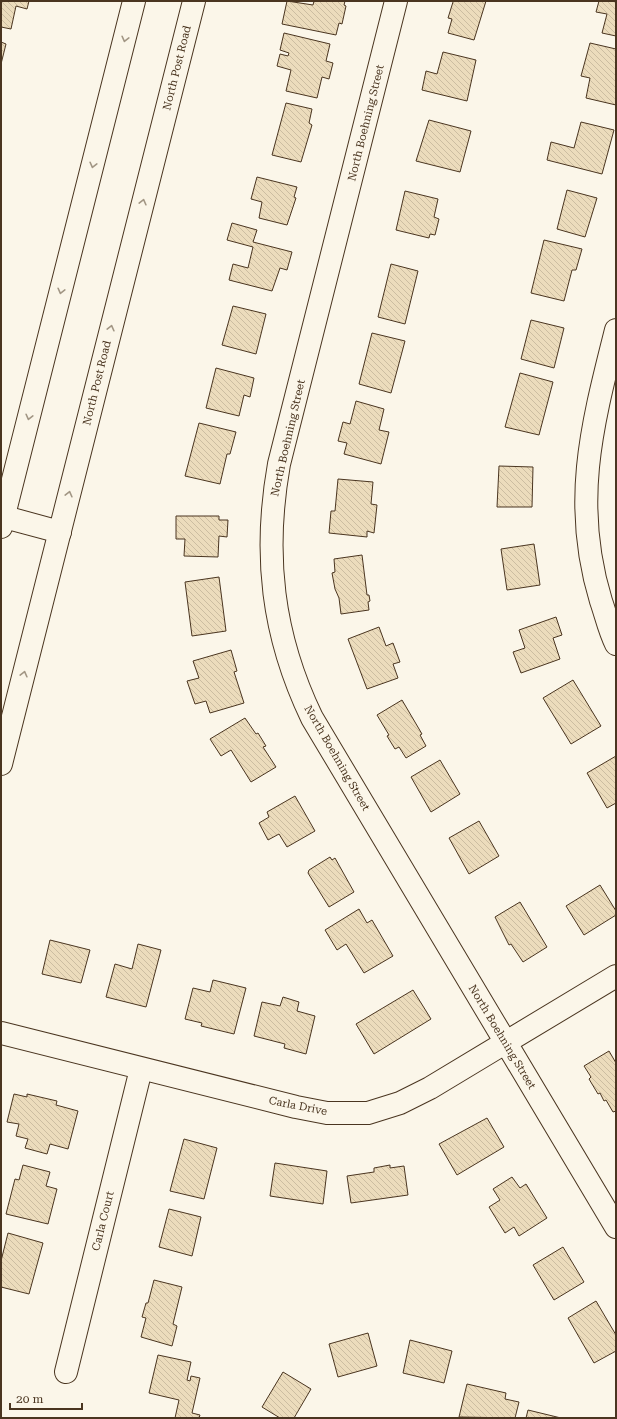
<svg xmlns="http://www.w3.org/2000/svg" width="617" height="1419" font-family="'Roboto Serif',serif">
<defs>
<pattern id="building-back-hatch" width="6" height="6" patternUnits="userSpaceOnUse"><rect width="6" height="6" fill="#ecdcbc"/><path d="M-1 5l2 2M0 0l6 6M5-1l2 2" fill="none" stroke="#ccbda1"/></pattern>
</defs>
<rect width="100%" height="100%" fill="#fbf6e9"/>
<path fill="url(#building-back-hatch)" stroke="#4a3520" d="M 1,1 L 29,1 L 27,9 L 16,6 L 11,29 L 1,27 Z
M 287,1 L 313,5 L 314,1 L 345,1 L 344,5 L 346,6 L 342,24 L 339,23 L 336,35 L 282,24 Z
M 454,1 L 486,1 L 474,40 L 448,33 L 452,19 L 448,18 L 453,2 Z
M 599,1 L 616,1 L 616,36 L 602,33 L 607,14 L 596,12 Z
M 284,33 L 330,44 L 326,61 L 333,63 L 329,79 L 322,77 L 317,98 L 286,91 L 291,70 L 277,66 L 280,54 L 288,56 L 289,53 L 280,50 Z
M 1,42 L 6,44 L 1,64 Z
M 590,43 L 616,49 L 616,105 L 586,98 L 590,78 L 581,76 Z
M 443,52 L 476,60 L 467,101 L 422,90 L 426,71 L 437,74 Z
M 286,103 L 312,109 L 309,123 L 312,125 L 301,162 L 272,155 Z
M 429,120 L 471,131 L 460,172 L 416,161 Z
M 581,122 L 614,130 L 602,174 L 547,160 L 551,142 L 574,148 Z
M 257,177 L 297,187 L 294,197 L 296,198 L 287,225 L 259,218 L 262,202 L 251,199 Z
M 567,190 L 597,198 L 585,237 L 557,229 Z
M 405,191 L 438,199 L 434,217 L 439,219 L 435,235 L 430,234 L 429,238 L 396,230 Z
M 232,223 L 257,230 L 253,242 L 292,252 L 287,270 L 280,268 L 272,291 L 229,280 L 233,264 L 248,268 L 253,247 L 227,240 Z
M 544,240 L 582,249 L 576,270 L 572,270 L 564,301 L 531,293 Z
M 391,264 L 418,271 L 405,324 L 378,317 Z
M 233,306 L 266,314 L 256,354 L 222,345 Z
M 531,320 L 564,328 L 554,368 L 521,359 Z
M 372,333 L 405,341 L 391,393 L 359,384 Z
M 216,368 L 254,378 L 250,397 L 244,395 L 239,416 L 206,408 Z
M 520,373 L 553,382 L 539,435 L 505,427 Z
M 356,401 L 384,409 L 379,430 L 389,432 L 381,464 L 344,454 L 347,443 L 338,441 L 343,422 L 350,424 Z
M 199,423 L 236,432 L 230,454 L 227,454 L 220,484 L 185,476 Z
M 499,466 L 533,467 L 532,507 L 497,507 Z
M 338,479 L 373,482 L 371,504 L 377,505 L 374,533 L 367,531 L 367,537 L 329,533 L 331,511 L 335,511 Z
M 176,516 L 219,516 L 219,520 L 228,520 L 227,537 L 219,536 L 218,557 L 184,556 L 185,539 L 176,539 Z
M 534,544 L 540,585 L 507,590 L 501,549 Z
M 362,555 L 367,595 L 369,595 L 370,601 L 368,602 L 369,610 L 341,614 L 339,598 L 335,589 L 332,573 L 335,572 L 334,559 Z
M 219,577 L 226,631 L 192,636 L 185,582 Z
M 556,617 L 562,635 L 553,638 L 560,659 L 521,673 L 513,652 L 525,648 L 519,630 Z
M 379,627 L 386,646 L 393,643 L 400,662 L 393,664 L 398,678 L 367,689 L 348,639 Z
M 231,650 L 237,671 L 234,672 L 244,703 L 210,713 L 206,701 L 195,704 L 187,681 L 199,678 L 193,661 Z
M 573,680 L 601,726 L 571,744 L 543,698 Z
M 402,700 L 422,734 L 420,735 L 426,746 L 406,758 L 399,747 L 395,749 L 387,736 L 389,735 L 377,715 Z
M 245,718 L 256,734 L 258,733 L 266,746 L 263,747 L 276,767 L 251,782 L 231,750 L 221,756 L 210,739 Z
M 616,756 L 616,803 L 607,808 L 587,773 Z
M 440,760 L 460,794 L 431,812 L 411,777 Z
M 295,796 L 315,831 L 287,847 L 279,834 L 268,840 L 259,823 L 269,817 L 267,812 Z
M 479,821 L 499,856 L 469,874 L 449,838 Z
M 330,857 L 332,860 L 335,858 L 354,892 L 329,907 L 308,873 L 309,870 Z
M 600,885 L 616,911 L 616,915 L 584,935 L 566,906 Z
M 520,902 L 547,947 L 523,962 L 511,944 L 509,945 L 495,917 Z
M 359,909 L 367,923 L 372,920 L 393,956 L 364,973 L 346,944 L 337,950 L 325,930 Z
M 50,940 L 90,950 L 81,983 L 42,974 Z
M 138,944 L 161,950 L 146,1007 L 106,997 L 115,964 L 132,969 Z
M 213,980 L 246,988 L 234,1034 L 201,1026 L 202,1023 L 185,1019 L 193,988 L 210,992 Z
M 413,990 L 431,1019 L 374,1054 L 356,1024 Z
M 283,997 L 299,1002 L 297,1011 L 315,1016 L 306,1054 L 284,1048 L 285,1044 L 254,1036 L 262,1002 L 280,1006 Z
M 609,1051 L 616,1063 L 616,1111 L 613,1112 L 606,1100 L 604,1101 L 600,1093 L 598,1094 L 589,1079 L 591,1077 L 584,1066 Z
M 14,1094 L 27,1097 L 27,1094 L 57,1101 L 56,1105 L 78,1111 L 68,1149 L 50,1144 L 47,1154 L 25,1148 L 28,1139 L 16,1136 L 19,1124 L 7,1122 Z
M 487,1118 L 504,1147 L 457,1175 L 439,1144 Z
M 184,1139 L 217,1148 L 204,1199 L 170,1191 Z
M 275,1163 L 327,1171 L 323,1204 L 270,1196 Z
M 23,1165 L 50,1172 L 46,1186 L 57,1189 L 48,1224 L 6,1214 L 15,1179 L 19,1180 Z
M 390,1165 L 390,1168 L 404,1166 L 408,1195 L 351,1203 L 347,1176 L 374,1172 L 374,1168 Z
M 512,1177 L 520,1188 L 526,1184 L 547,1218 L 519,1236 L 514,1227 L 505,1233 L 489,1207 L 500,1200 L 493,1189 Z
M 169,1209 L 201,1217 L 192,1256 L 159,1247 Z
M 8,1233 L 43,1243 L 29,1294 L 1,1287 L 1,1261 Z
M 563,1247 L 584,1282 L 554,1300 L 533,1265 Z
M 154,1280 L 182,1287 L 173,1324 L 177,1326 L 172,1346 L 141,1337 L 146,1318 L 142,1317 L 146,1303 L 148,1303 Z
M 596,1301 L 616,1335 L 616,1351 L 594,1363 L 568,1318 Z
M 368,1333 L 377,1366 L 338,1377 L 329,1344 Z
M 410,1340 L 452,1351 L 444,1383 L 403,1373 Z
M 158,1355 L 191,1362 L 187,1380 L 190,1381 L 191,1376 L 200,1378 L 192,1413 L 200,1415 L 199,1418 L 175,1418 L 179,1400 L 149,1393 Z
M 283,1372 L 311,1389 L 294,1418 L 280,1418 L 262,1407 Z
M 467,1384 L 506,1393 L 505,1399 L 519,1402 L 515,1418 L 459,1417 Z
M 528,1410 L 561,1418 L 526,1418 Z"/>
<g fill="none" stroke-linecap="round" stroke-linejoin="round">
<defs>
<path id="minor" d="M 396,1 L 279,464 C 263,554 272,635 312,718 L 616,1227
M 616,330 C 592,425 571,503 601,601 C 606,615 609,630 616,644
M 1,516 L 60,532
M 1,1033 L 296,1107 L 327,1113 L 368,1113 L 400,1103 L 430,1088 L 616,976
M 66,1372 L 141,1069"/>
<path id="major" d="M 1,527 L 134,1
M 1,764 L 194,1"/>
</defs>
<use href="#minor" stroke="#4a3520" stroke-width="24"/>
<use href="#major" stroke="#4a3520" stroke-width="24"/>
<use href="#minor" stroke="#fbf6e9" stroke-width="22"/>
<use href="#major" stroke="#fbf6e9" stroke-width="22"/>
</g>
<defs><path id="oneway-chevron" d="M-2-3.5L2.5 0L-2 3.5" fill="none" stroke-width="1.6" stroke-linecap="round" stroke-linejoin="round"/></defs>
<g stroke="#a29684">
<use href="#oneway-chevron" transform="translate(125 39) rotate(104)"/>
<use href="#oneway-chevron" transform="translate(93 165) rotate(104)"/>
<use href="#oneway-chevron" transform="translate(143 202) rotate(-76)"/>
<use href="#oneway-chevron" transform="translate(61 291) rotate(104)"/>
<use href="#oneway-chevron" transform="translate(111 328) rotate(-76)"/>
<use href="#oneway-chevron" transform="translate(29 417) rotate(104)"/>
<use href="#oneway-chevron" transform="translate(69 494) rotate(-76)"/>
<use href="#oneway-chevron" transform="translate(24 674) rotate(-76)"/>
</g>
<g text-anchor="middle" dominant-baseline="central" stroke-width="3" stroke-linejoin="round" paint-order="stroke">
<g font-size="11" fill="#4a3520" stroke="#fbf6e9">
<text transform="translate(177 68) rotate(-76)">North Post Road</text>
<text transform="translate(366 123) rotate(-76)">North Boehning Street</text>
<text transform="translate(97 383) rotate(-76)">North Post Road</text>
<text transform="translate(288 438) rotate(-77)">North Boehning Street</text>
<text transform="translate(337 758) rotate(60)">North Boehning Street</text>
<text transform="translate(502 1037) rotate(59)">North Boehning Street</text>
<text transform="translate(298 1106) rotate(11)">Carla Drive</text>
<text transform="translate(103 1221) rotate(-76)">Carla Court</text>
</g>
</g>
<rect width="617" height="1419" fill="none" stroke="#4a3520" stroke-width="4"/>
<path d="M10 1403v6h72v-6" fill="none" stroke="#4a3520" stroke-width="2"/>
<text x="16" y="1403" font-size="12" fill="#4a3520" stroke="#fbf6e9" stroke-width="3" paint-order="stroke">20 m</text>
</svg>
